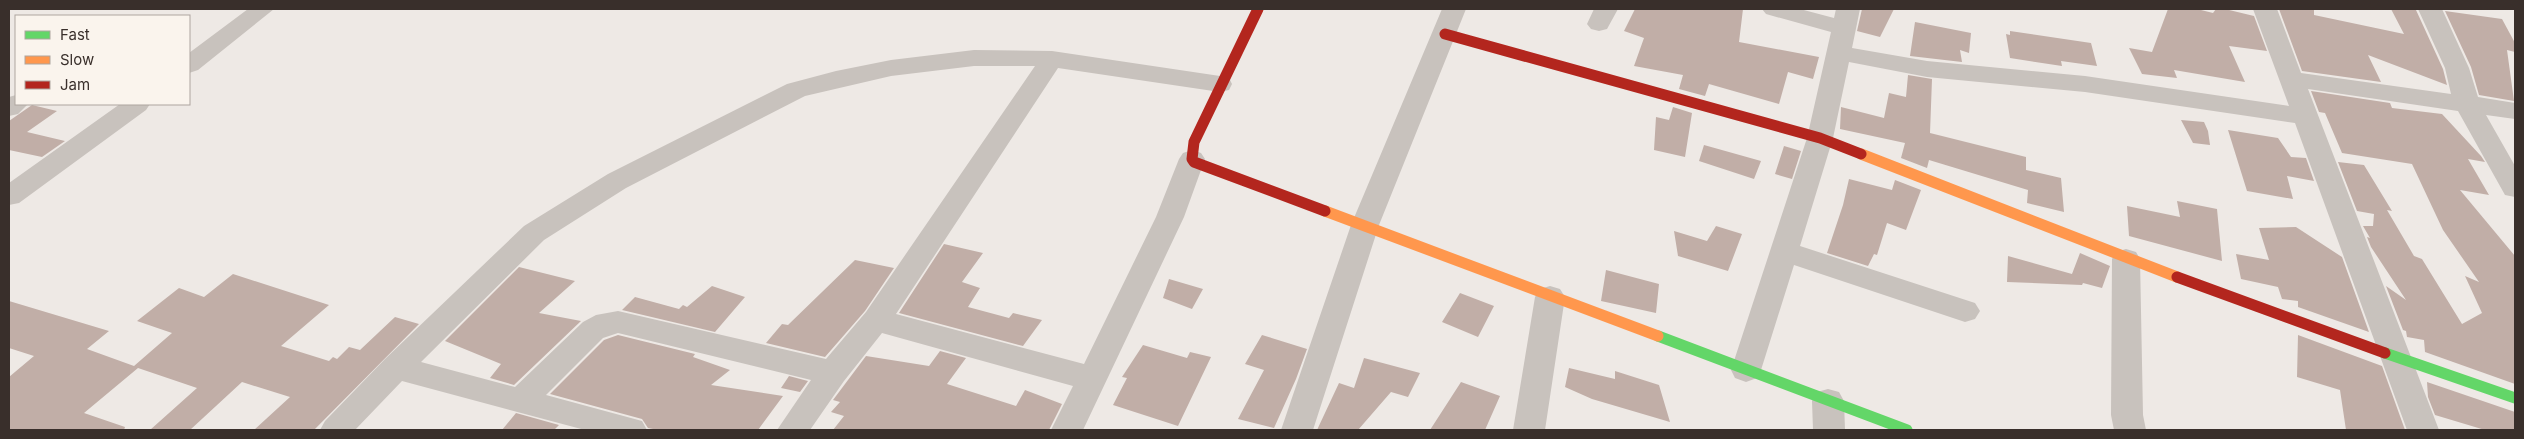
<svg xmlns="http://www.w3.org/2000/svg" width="2524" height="439" font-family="Inter,sans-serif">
<rect width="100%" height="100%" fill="#eee9e5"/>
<path fill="#c1aea7" d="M 1635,9 L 1743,9 L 1739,42 L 1819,57 L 1813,79 L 1788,72 L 1779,104 L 1709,84 L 1705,96 L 1679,89 L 1683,75 L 1634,66 L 1644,38 L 1624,31 Z
M 1862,9 L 1894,9 L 1880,37 L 1857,31 Z
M 2168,9 L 2197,9 L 2213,13 L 2216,9 L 2225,9 L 2254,16 L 2267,51 L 2229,46 L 2245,82 L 2174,70 L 2177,78 L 2142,74 L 2129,48 L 2152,52 Z
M 2279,9 L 2314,9 L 2314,15 L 2404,34 L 2391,9 L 2416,10 L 2443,69 L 2447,85 L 2368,55 L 2381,82 L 2302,71 Z
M 2445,11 L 2502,19 L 2515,43 L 2515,52 L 2507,50 L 2514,101 L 2479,95 L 2471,67 Z
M 1915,22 L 1971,33 L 1969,53 L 1960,50 L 1962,62 L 1910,56 Z
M 2010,31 L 2091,43 L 2097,66 L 2061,61 L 2062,66 L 2010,58 L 2006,34 L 2010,35 Z
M 1908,75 L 1932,79 L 1930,133 L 2026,157 L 2026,170 L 2061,178 L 2064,212 L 2027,203 L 2028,190 L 1929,160 L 1927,168 L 1901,158 L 1905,143 L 1840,129 L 1841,107 L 1884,118 L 1889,93 L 1906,97 Z
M 2311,91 L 2390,103 L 2392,108 L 2442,114 L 2481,156 L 2485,162 L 2468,159 L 2489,195 L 2460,190 L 2515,256 L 2515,384 L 2425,352 L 2424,340 L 2407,337 L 2406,331 L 2403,330 L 2386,286 L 2406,300 L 2371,247 L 2367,237 L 2370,238 L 2363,226 L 2373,226 L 2374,214 L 2357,211 L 2338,162 L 2364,165 L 2392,211 L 2387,210 L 2414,256 L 2422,259 L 2462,324 L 2482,313 L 2465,276 L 2479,282 L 2443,230 L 2412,164 L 2342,153 L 2325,113 L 2319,112 Z
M 32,105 L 57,111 L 27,132 L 65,141 L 42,157 L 9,150 L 9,121 Z
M 1673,107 L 1692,113 L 1685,157 L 1654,150 L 1656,117 L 1669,120 Z
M 2181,120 L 2204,122 L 2208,131 L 2210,145 L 2193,143 Z
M 2228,130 L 2278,138 L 2291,157 L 2306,158 L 2314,181 L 2287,176 L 2293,199 L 2247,191 Z
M 1704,145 L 1761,161 L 1754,179 L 1699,161 Z
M 1784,146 L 1801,151 L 1792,179 L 1775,174 Z
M 1849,179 L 1892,190 L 1895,180 L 1921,190 L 1906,230 L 1887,223 L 1877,255 L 1874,254 L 1868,266 L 1827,253 L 1843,205 Z
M 2177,201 L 2217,209 L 2222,261 L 2129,236 L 2127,206 L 2180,217 Z
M 1716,226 L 1742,234 L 1728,271 L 1678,256 L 1674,231 L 1707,241 Z
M 2296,227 L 2342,257 L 2369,332 L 2298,307 L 2298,301 L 2282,299 L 2278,287 L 2241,279 L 2236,254 L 2269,260 L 2259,228 Z
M 944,244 L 983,253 L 962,282 L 980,288 L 968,307 L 1009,318 L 1013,313 L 1042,320 L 1023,346 L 899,313 Z
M 2080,253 L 2110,266 L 2102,288 L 2083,283 L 2082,285 L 2007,282 L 2008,256 L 2072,274 Z
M 855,260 L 894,268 L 865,311 L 825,357 L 766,343 L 782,324 L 788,325 Z
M 519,267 L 575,281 L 539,313 L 581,321 L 514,385 L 490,378 L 501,364 L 445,341 Z
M 1606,270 L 1659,284 L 1656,313 L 1601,301 Z
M 233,274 L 329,305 L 281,346 L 329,361 L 333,357 L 337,359 L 349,347 L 360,350 L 395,317 L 419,324 L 314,430 L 254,430 L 290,397 L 242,382 L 190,430 L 150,430 L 197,388 L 138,368 L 84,413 L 125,427 L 124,430 L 9,430 L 9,377 L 34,356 L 9,348 L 9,301 L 109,331 L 87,349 L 134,366 L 172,333 L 137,321 L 179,288 L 204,297 Z
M 1169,279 L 1203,289 L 1192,309 L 1163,298 Z
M 712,286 L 745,297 L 715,332 L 622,310 L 635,297 L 679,309 L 683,305 L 687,307 Z
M 1460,293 L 1494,306 L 1478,337 L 1442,322 Z
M 618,335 L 695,354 L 693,357 L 730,370 L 711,385 L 783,396 L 758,430 L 658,430 L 648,428 L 642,419 L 550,394 L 604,340 Z
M 1262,335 L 1307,349 L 1296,379 L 1274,428 L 1238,419 L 1264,370 L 1245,364 Z
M 2298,335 L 2382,366 L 2405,430 L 2346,430 L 2340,390 L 2297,377 Z
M 1143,345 L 1187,358 L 1190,352 L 1211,357 L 1178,426 L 1113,405 L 1127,378 L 1122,377 Z
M 940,351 L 966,358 L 947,384 L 1016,406 L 1025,390 L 1062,404 L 1049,430 L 833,430 L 844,416 L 831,412 L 840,402 L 833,400 L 866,356 L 929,366 Z
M 1364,358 L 1420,373 L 1408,397 L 1391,392 L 1358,430 L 1317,430 L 1339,383 L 1354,388 Z
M 1569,368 L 1615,379 L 1615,371 L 1659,385 L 1670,422 L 1592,399 L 1565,387 Z
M 789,376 L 808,381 L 800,392 L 781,388 Z
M 1461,382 L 1500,396 L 1485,430 L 1430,430 Z
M 2427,382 L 2515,412 L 2515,430 L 2485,430 L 2435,415 L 2428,397 Z
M 516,413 L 559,425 L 554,430 L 502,430 Z"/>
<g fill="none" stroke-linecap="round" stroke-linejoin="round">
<path fill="#c8c2bd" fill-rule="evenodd" d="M 248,9 L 274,9 L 198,70 L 189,73 L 189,53 Z
M 1442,9 L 1466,9 L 1379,225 L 1313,430 L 1281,430 L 1351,225 Z
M 1594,9 L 1618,9 L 1607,29 L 1599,31 L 1591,29 L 1587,24 Z
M 1762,9 L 1800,9 L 1834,18 L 1836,9 L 1860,9 L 1852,48 L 1927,61 L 2085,76 L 2289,106 L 2253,9 L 2277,9 L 2301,73 L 2451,94 L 2445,68 L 2418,9 L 2442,9 L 2469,68 L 2478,97 L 2515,103 L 2515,119 L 2486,115 L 2515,166 L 2515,197 L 2505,195 L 2458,111 L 2308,89 L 2439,430 L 2407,430 L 2295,123 L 2085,92 L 1927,77 L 1849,62 L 1833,138 L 1800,246 L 1975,303 L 1980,311 L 1975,319 L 1965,322 L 1794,265 L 1761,370 L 1757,378 L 1746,382 L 1735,378 L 1731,370 L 1807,138 L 1831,32 L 1766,14 Z
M 974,50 L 1052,51 L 1220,76 L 1229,78 L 1232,84 L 1229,90 L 1220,92 L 1058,68 L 896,314 L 1084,364 L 1156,217 L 1179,159 L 1183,153 L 1192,150 L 1201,153 L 1205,159 L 1184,217 L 1083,430 L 1051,430 L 1073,386 L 882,333 L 844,381 L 810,430 L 777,430 L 811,380 L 618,333 L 603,338 L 546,395 L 642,421 L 647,430 L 585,430 L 402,381 L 355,430 L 320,430 L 325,421 L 385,359 L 524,226 L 608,174 L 787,84 L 836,71 L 891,60 ZM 974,66 L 1035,66 L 866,312 L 826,359 L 618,311 L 596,315 L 583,322 L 515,387 L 421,362 L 544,240 L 626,188 L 805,96 L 891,76 Z
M 16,95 L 16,104 L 28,104 L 18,114 L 9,116 L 9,97 Z
M 120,104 L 150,104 L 146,110 L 19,203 L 9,205 L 9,183 Z
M 2126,249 L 2136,252 L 2140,259 L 2143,415 L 2146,430 L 2114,430 L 2111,415 L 2112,259 L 2116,252 Z
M 1550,286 L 1560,289 L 1565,297 L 1545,430 L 1513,430 L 1535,297 L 1540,289 Z
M 1828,389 L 1839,392 L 1844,401 L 1845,430 L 1813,430 L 1812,401 L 1817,392 Z"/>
<path stroke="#63d668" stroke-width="11" d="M 1658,336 L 1907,430
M 2385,353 L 2515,398"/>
<path stroke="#ff974d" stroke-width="11" d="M 1861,154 L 2177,277
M 1325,211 L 1658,336"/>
<path stroke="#b3261e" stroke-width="11" d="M 1258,9 L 1194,142 L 1192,159 L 1194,162 L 1325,211
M 1445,34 L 1820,138 L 1861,154
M 2177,277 L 2385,353"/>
</g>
<rect width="2524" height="439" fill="none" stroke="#392f2b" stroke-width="20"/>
<rect x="15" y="15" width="175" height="90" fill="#faf4ed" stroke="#ada59f"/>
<rect x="25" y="31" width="25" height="8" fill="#63d668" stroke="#ada59f"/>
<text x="60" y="40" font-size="15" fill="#392f2b">Fast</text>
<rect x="25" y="56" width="25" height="8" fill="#ff974d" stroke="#ada59f"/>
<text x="60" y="65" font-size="15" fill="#392f2b">Slow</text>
<rect x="25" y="81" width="25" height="8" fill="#b3261e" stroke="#ada59f"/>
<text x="60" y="90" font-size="15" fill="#392f2b">Jam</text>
</svg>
